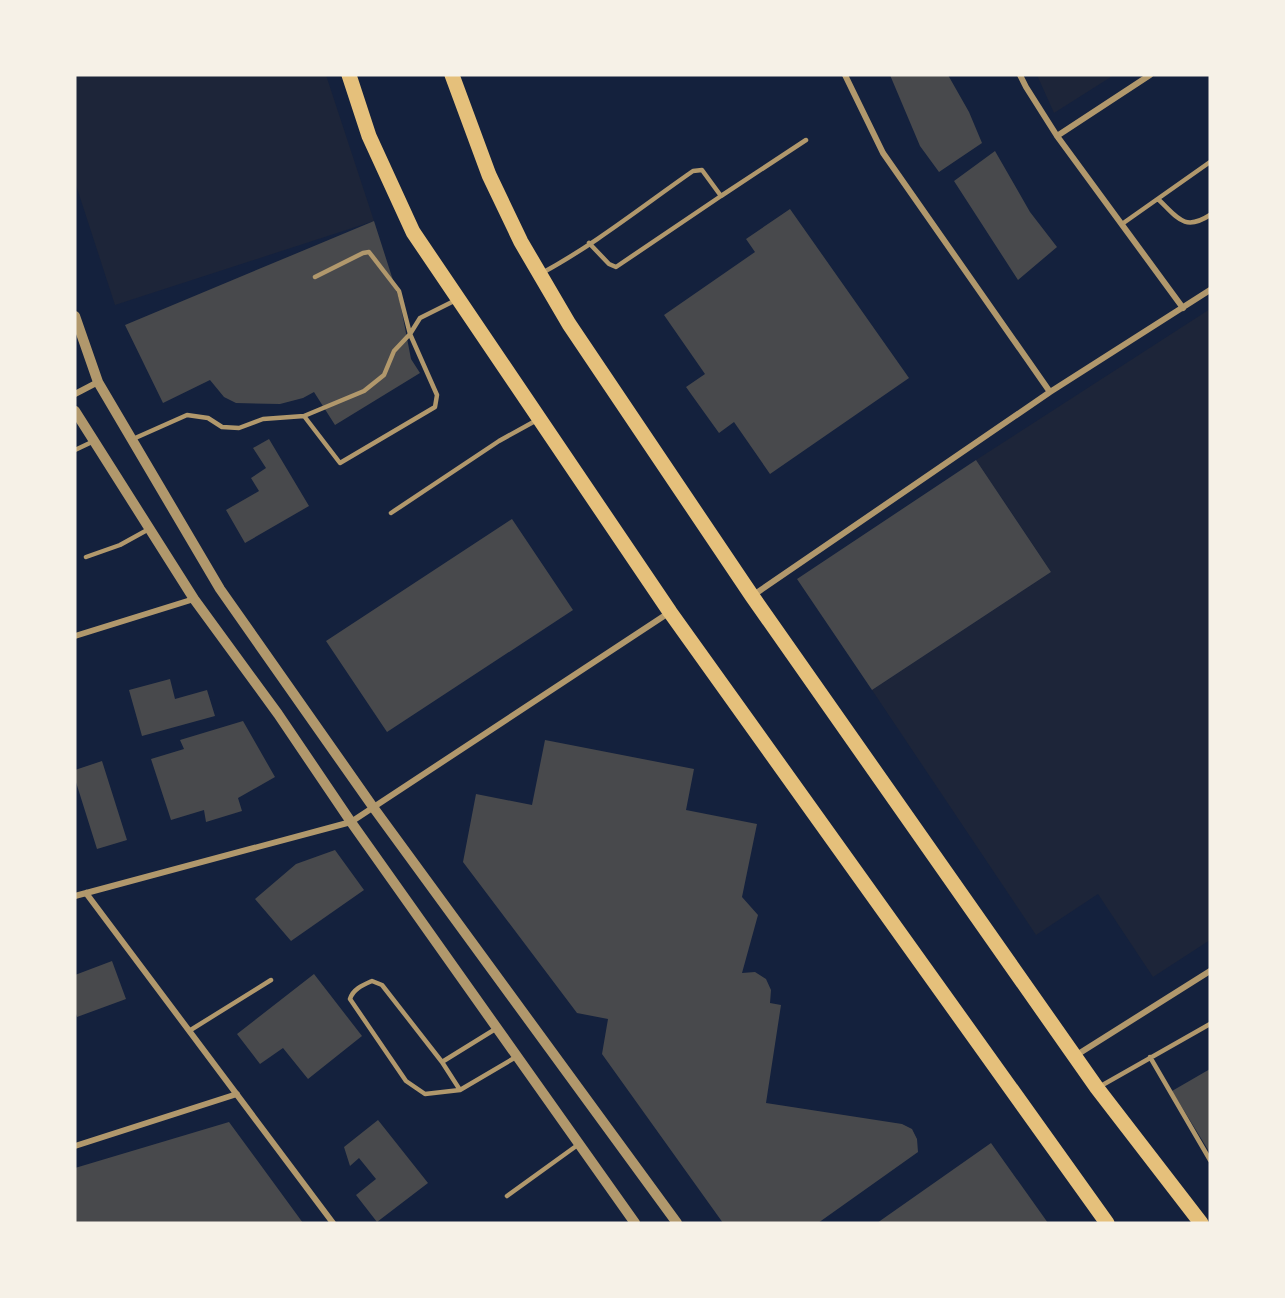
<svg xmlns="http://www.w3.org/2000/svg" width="1285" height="1298" font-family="'DM Sans',sans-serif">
<rect width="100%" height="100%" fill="#14213d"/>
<path fill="#1d2539" d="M 75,75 L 326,75 L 374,221 L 115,305 L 75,182 Z
M 1037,75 L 1114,75 L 1054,113 Z
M 1210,309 L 1210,940 L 1153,977 L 1098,894 L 1036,935 L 872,690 L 1051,572 L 976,460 Z"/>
<path fill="#48494c" d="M 890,75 L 948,75 L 969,112 L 982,143 L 939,172 L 920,146 Z
M 995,151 L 1030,212 L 1057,247 L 1018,280 L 954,181 Z
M 790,209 L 909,378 L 770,474 L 734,422 L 719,433 L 686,387 L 705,374 L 664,315 L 755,252 L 746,239 Z
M 374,221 L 400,302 L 411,359 L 420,373 L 335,425 L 314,392 L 303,398 L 280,404 L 236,403 L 224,397 L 210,380 L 163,403 L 125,325 Z
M 269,439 L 309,506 L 245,543 L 226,510 L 259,491 L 251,478 L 266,468 L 253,448 Z
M 976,460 L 1051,572 L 872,690 L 797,579 Z
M 512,519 L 573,610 L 387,732 L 326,641 Z
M 170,679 L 175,699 L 207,690 L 215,716 L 142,736 L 129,690 Z
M 243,721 L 275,777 L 238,798 L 242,811 L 206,822 L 204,810 L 171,820 L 151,759 L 184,749 L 180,740 Z
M 545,740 L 694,769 L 686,810 L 757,824 L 742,897 L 758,915 L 742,973 L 755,972 L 766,979 L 771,990 L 770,1003 L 781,1005 L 766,1103 L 902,1124 L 912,1129 L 917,1139 L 918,1152 L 818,1223 L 723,1223 L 602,1054 L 608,1019 L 577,1013 L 463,862 L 476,794 L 532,805 Z
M 102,761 L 127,840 L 97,849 L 75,779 L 75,770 Z
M 335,850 L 364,890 L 291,941 L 255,899 L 296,864 Z
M 112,961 L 126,999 L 77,1017 L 75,1011 L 75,975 Z
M 314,974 L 362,1036 L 308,1079 L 283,1048 L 260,1064 L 237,1034 Z
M 1210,1069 L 1210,1153 L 1172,1091 Z
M 378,1120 L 428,1183 L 377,1222 L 356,1195 L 376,1179 L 359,1158 L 350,1166 L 344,1147 Z
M 229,1122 L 303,1223 L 75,1223 L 75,1168 Z
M 991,1143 L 1048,1223 L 877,1223 Z"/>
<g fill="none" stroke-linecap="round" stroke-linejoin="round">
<path stroke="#b1986c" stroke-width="4.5" d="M 721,196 L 806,140
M 1158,199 C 1177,217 1184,232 1210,215
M 1122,224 L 1210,162
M 542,273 C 594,245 644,205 693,171 L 702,170 L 721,196 L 616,267 L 609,264 L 589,243
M 304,416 L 364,391 L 384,375 L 394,351 L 410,334 L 420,318 L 456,300
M 133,439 L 187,415 L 208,418 L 222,427 L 239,428 L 263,419 L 304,416 L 340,463 L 435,407 L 437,395 L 410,334 L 399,291 L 369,252 L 363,253 L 315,277
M 75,450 L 94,441
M 391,513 L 499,441 L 537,420
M 86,557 L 120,545 L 149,529
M 497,1028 L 442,1062 L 382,985 L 372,981 C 363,985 353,989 350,999 L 406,1081 L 425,1094 L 460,1090 L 516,1057
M 189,1031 L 271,980
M 1150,1057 L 1210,1160
M 442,1062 L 460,1090
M 1099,1087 L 1210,1024
M 507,1196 L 579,1144"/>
<path stroke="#b1986c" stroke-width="6" d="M 845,75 L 883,153 L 1050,392
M 1020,75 L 1026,87 L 1057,136 L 1183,308
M 1057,136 L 1150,75
M 75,394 L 98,382
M 752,596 L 1050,392 L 1210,290
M 75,636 L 194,599
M 86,893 L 333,1223
M 75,896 L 351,822 L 670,612
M 1075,1056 L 1210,971
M 75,1146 L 237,1094"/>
<path stroke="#b1986c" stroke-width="10" d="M 75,316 L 98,382 L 220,589 L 373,807 L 677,1223
M 75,411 L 194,599 L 278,714 L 351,822 L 635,1223"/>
<path stroke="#e5c07b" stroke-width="15" d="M 349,75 L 369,136 L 413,232 L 670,612 L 1107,1223
M 452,75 L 489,175 L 521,242 L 569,324 L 752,596 L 1097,1088 L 1201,1223"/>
</g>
<rect width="1285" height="1298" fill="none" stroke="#f6f1e7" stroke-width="153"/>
</svg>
